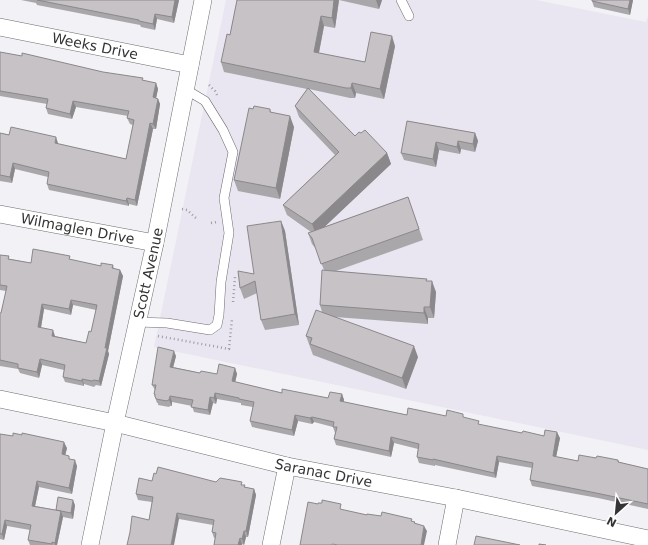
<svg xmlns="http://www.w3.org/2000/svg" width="648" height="545" font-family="'DejaVu Sans',sans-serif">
<rect width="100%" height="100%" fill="#f2f1f5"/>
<path fill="#e9e5f1" d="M 226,0 L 536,0 L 646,22 L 648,16 L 648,450 L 154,347 Z"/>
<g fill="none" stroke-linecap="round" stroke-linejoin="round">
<defs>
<path id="service" d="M 401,0 L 409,16
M 137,322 L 167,323 L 210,330 L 217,325 L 219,315 L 221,282 L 229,233 L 224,198 L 233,152 L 223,130 L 205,101 L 185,89"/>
<g id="minor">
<path id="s1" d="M 0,27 L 190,65"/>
<path id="s2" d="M 0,214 L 155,243"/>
<path id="s3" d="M 0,399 L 115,423 L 287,466 L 456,498 L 648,539"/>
<path id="s4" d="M 90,545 L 115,423 L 155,243 L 203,0"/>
<path d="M 271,545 L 287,466"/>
<path d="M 447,545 L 456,498"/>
</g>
</defs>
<use href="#service" stroke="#6d6c70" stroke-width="10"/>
<use href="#minor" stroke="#6d6c70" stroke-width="18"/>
<path stroke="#9e9da0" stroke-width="2.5" stroke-dasharray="1 3" stroke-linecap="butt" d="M 209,85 L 215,91 L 218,97
M 182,209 L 187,210 L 197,219
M 211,223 L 217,222
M 233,302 L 235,277
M 158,336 L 229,349 L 232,319"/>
<use href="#service" stroke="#fff" stroke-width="9"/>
<use href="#minor" stroke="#fff" stroke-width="17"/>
</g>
<path fill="#aaa7aa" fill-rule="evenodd" d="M 21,0 L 179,0 L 174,23 L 157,19 L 155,30 L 141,27 L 140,25 L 37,5 L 36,3 Z
M 237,0 L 382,0 L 379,9 L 339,0 L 335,28 L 324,26 L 319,53 L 365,62 L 395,46 L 384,99 L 356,93 L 355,98 L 350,98 L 309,89 L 355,136 L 361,133 L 387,153 L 391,164 L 324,227 L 408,197 L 423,240 L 336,271 L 427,281 L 436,292 L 434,318 L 428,318 L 428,324 L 335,317 L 418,357 L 406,389 L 313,355 L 306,336 L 322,312 L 320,305 L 324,270 L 316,249 L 312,244 L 308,233 L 311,232 L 287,215 L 283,205 L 335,155 L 299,117 L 295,106 L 307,89 L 224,72 L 221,62 L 230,35 Z
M 633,0 L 630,15 L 594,7 L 592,1 Z
M 0,52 L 156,83 L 158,89 L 156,98 L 158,99 L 160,104 L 156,129 L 153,129 L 137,206 L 129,204 L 129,206 L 49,190 L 47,184 L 48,177 L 15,169 L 12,183 L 0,181 L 0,133 L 58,143 L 58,144 L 126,159 L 133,125 L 130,124 L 127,118 L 128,116 L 76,107 L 72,119 L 48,114 L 46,108 L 47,104 L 0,96 Z
M 253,109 L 270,109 L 271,112 L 294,127 L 280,199 L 238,191 L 234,180 Z
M 407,121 L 475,133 L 478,141 L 475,152 L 461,149 L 460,154 L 439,150 L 436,167 L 404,160 L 401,153 Z
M 281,221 L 285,231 L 299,325 L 265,330 L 261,320 L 257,293 L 244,299 L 240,288 L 254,274 Z
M 0,255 L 10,259 L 31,263 L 71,260 L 101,266 L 113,265 L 114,269 L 120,270 L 123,276 L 108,351 L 109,354 L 101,386 L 96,385 L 94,387 L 84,384 L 84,386 L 65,382 L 63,377 L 64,370 L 42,365 L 39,378 L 20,373 L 18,369 L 0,366 L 0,313 L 1,313 L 6,291 L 0,290 ZM 73,305 L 96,310 L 91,332 L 86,343 L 55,336 L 41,328 L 44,309 L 71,315 Z
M 176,356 L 173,367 L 200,373 L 217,374 L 235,368 L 237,374 L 235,382 L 282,393 L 328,398 L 342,394 L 344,400 L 343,402 L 407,415 L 446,416 L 465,418 L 480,425 L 522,433 L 560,438 L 556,457 L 578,461 L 596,458 L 618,460 L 619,462 L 648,469 L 648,509 L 598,498 L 532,486 L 530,480 L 532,468 L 499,462 L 496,478 L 435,465 L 435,466 L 419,463 L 417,457 L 418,449 L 394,443 L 391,457 L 336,445 L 334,439 L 335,433 L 333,427 L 314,422 L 312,424 L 298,421 L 294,436 L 252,427 L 250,421 L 253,407 L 241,405 L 241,403 L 217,399 L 216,404 L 213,403 L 210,415 L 194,412 L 192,406 L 172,402 L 172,406 L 170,406 L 169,407 L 158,405 L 158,403 L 157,403 L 154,394 L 155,390 L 152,385 Z
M 0,434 L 67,448 L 65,455 L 77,466 L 72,494 L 39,487 L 35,506 L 56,510 L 75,505 L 73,519 L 63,517 L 57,545 L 30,545 L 28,540 L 30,530 L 7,526 L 4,540 L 0,539 Z
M 152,481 L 216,482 L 243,485 L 245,485 L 245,487 L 254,489 L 256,495 L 248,537 L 246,537 L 244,545 L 242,544 L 242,545 L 214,545 L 215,538 L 214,538 L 212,532 L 213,525 L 179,519 L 149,520 L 152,502 L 138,500 L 136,494 Z"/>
<path fill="#8b888b" d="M 175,0 L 179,0 L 174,23 L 172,17 Z
M 334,0 L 339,0 L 335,28 L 332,18 Z
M 376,0 L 382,0 L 379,9 Z
M 630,0 L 633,0 L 630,15 L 628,9 Z
M 155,14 L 157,19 L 155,30 L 153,24 Z
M 321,16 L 324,26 L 317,62 L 314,52 Z
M 392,36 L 395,46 L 384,99 L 380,89 Z
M 156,83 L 158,89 L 155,103 L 153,97 Z
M 352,83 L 356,93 L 355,98 L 351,88 Z
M 158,99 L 160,104 L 156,129 L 153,124 Z
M 73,101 L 76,107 L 72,119 L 70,114 Z
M 290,116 L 294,127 L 280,199 L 276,188 Z
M 150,123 L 153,129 L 137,206 L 135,200 Z
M 475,133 L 478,141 L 475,152 L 473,144 Z
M 56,137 L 58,143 L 57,149 L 55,143 Z
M 458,141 L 461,149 L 460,154 L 457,147 Z
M 436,142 L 439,150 L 436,167 L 433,159 Z
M 387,153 L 391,164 L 316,235 L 312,224 Z
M 13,163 L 15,169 L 12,183 L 10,177 Z
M 127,198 L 129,204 L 129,206 L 126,201 Z
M 281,221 L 285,231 L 299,325 L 295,314 Z
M 120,270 L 123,276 L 108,351 L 109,354 L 101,386 L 99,381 Z
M 432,281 L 436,292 L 434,318 L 430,307 Z
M 71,300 L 73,305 L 71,315 L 69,309 Z
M 42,304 L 44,309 L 40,333 L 38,327 Z
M 424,307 L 428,318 L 428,324 L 424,313 Z
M 53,330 L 55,336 L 52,336 Z
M 414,346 L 418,357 L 406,389 L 402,378 Z
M 174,351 L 176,356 L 172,372 L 170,367 Z
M 40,359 L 42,365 L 39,378 L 37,372 Z
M 235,368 L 237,374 L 234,387 L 232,381 Z
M 82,379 L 84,384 L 84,386 L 82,381 Z
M 215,393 L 217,399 L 216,404 L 214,398 Z
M 342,394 L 344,400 L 342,407 L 340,401 Z
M 170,396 L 172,402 L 172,406 L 169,400 Z
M 210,397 L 213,403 L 210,415 L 208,410 Z
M 295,415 L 298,421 L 294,436 L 292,430 Z
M 312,417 L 314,422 L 312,424 L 310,418 Z
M 557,432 L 560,438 L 555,462 L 553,456 Z
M 391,437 L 394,443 L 391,457 L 389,451 Z
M 64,442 L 67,448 L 64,460 L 62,454 Z
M 497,456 L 499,462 L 496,478 L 494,473 Z
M 75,460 L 77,466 L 72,494 L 69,488 Z
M 37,481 L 39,487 L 34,511 L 32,506 Z
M 254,489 L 256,495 L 248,537 L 246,531 Z
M 73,500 L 75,505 L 73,519 L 71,513 Z
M 61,511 L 63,517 L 57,545 L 55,545 L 55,543 Z
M 177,513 L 179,519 L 174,545 L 171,545 Z
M 5,520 L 7,526 L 4,540 L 2,534 Z
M 424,526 L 427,531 L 424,545 L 421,545 Z
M 244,531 L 246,537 L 244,545 L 242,539 Z
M 240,538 L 242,544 L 242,545 L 238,545 Z"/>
<path fill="#c6c2c6" stroke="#8b888b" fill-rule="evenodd" d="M 37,0 L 175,0 L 172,17 L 155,14 L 153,24 L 139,21 L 139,20 Z
M 237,0 L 334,0 L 332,18 L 321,16 L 314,52 L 365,62 L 371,32 L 392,36 L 380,89 L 352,83 L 351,88 L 346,88 L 221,62 L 227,34 L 230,35 Z
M 592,0 L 630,0 L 628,9 L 592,1 Z
M 0,52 L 22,56 L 22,53 L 103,72 L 143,78 L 142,80 L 156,83 L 153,97 L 158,99 L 153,124 L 150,123 L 135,200 L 127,198 L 126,201 L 47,184 L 49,172 L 13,163 L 10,177 L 0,175 L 0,133 L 9,135 L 11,127 L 56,137 L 55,143 L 126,159 L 134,120 L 127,118 L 129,111 L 73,101 L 70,114 L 46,108 L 48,99 L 0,91 Z
M 308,88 L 355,136 L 359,132 L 361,133 L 365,130 L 387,153 L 312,224 L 283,205 L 339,152 L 295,106 Z
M 254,106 L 270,109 L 270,112 L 290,116 L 276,188 L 234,180 L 249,108 L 253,109 Z
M 407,121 L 475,133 L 473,144 L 458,141 L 457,147 L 436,142 L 433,159 L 401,153 Z
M 408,197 L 419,229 L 321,264 L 312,238 L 308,233 Z
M 281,221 L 295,314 L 261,320 L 255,281 L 240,288 L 238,271 L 254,274 L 247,226 Z
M 33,249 L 70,256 L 69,259 L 101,266 L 101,263 L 113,265 L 112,268 L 120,270 L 105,348 L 107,348 L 99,381 L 94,380 L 92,381 L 82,379 L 82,381 L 63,377 L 65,365 L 40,359 L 37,372 L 18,368 L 18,364 L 0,360 L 0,313 L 1,313 L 7,286 L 0,285 L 0,255 L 9,256 L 8,259 L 31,263 ZM 71,300 L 97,305 L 91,332 L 89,331 L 86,343 L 52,336 L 53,330 L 38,327 L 42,304 L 69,309 Z
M 322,270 L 427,279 L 426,281 L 432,281 L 430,307 L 424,307 L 424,313 L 320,305 Z
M 316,310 L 414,346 L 402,378 L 310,344 L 312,338 L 306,336 Z
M 158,347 L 174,351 L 170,367 L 200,373 L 201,371 L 217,374 L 219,364 L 235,368 L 232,381 L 282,393 L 282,389 L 328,398 L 330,392 L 342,394 L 340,401 L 407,415 L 408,408 L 446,416 L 447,410 L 463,414 L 463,417 L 479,421 L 478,424 L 522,433 L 523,431 L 544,436 L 545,430 L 557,432 L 553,456 L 578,461 L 579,455 L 596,458 L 597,456 L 618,460 L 618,462 L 648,469 L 648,504 L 596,493 L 530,480 L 533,463 L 497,456 L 494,473 L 433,459 L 433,460 L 417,457 L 419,444 L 391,437 L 389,451 L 334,439 L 337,427 L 333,427 L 334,422 L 312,417 L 310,418 L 295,415 L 292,430 L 250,421 L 254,402 L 239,399 L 239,398 L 215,393 L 214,398 L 210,397 L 208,410 L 191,407 L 193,400 L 170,396 L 169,400 L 168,400 L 167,401 L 156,399 L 156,398 L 155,397 L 155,394 L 154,394 L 156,385 L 152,385 Z
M 13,433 L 22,435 L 22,433 L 64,442 L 62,454 L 69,456 L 69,459 L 75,460 L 69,488 L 37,481 L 32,506 L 61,511 L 55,543 L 52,542 L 52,544 L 28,540 L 31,525 L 5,520 L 2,534 L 0,534 L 0,434 L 13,436 Z
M 158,467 L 216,482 L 220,478 L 237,481 L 242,482 L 241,485 L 245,485 L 244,487 L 254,489 L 246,531 L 244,531 L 242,539 L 240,538 L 238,545 L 214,545 L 216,533 L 212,532 L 214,520 L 177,513 L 171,545 L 127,545 L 130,532 L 132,516 L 149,520 L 153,497 L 136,494 L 139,478 L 152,481 L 154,473 L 156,474 Z
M 58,497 L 73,500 L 71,513 L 56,510 Z
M 322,500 L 341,504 L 340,509 L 367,515 L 367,514 L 381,516 L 382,512 L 412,519 L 411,521 L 415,522 L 414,523 L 424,526 L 421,545 L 338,545 L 332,544 L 332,545 L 300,545 L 308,502 L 318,504 L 318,503 L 322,503 Z
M 476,536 L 520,545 L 474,545 Z
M 539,544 L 546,545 L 539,545 Z"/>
<g text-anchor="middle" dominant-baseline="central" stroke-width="3.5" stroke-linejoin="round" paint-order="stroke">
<g font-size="14" fill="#343335" stroke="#fff">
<text stroke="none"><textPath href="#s1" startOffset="97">Weeks Drive</textPath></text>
<text stroke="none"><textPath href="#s2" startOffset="79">Wilmaglen Drive</textPath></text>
<text stroke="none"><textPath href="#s4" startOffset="278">Scott Avenue</textPath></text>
<text stroke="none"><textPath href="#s3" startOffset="332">Saranac Drive</textPath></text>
</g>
</g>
<g transform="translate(616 513) rotate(207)" stroke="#ffffff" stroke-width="3" paint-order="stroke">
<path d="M0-3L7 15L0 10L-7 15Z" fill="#343335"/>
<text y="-6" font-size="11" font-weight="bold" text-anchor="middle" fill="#343335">N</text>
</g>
</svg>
